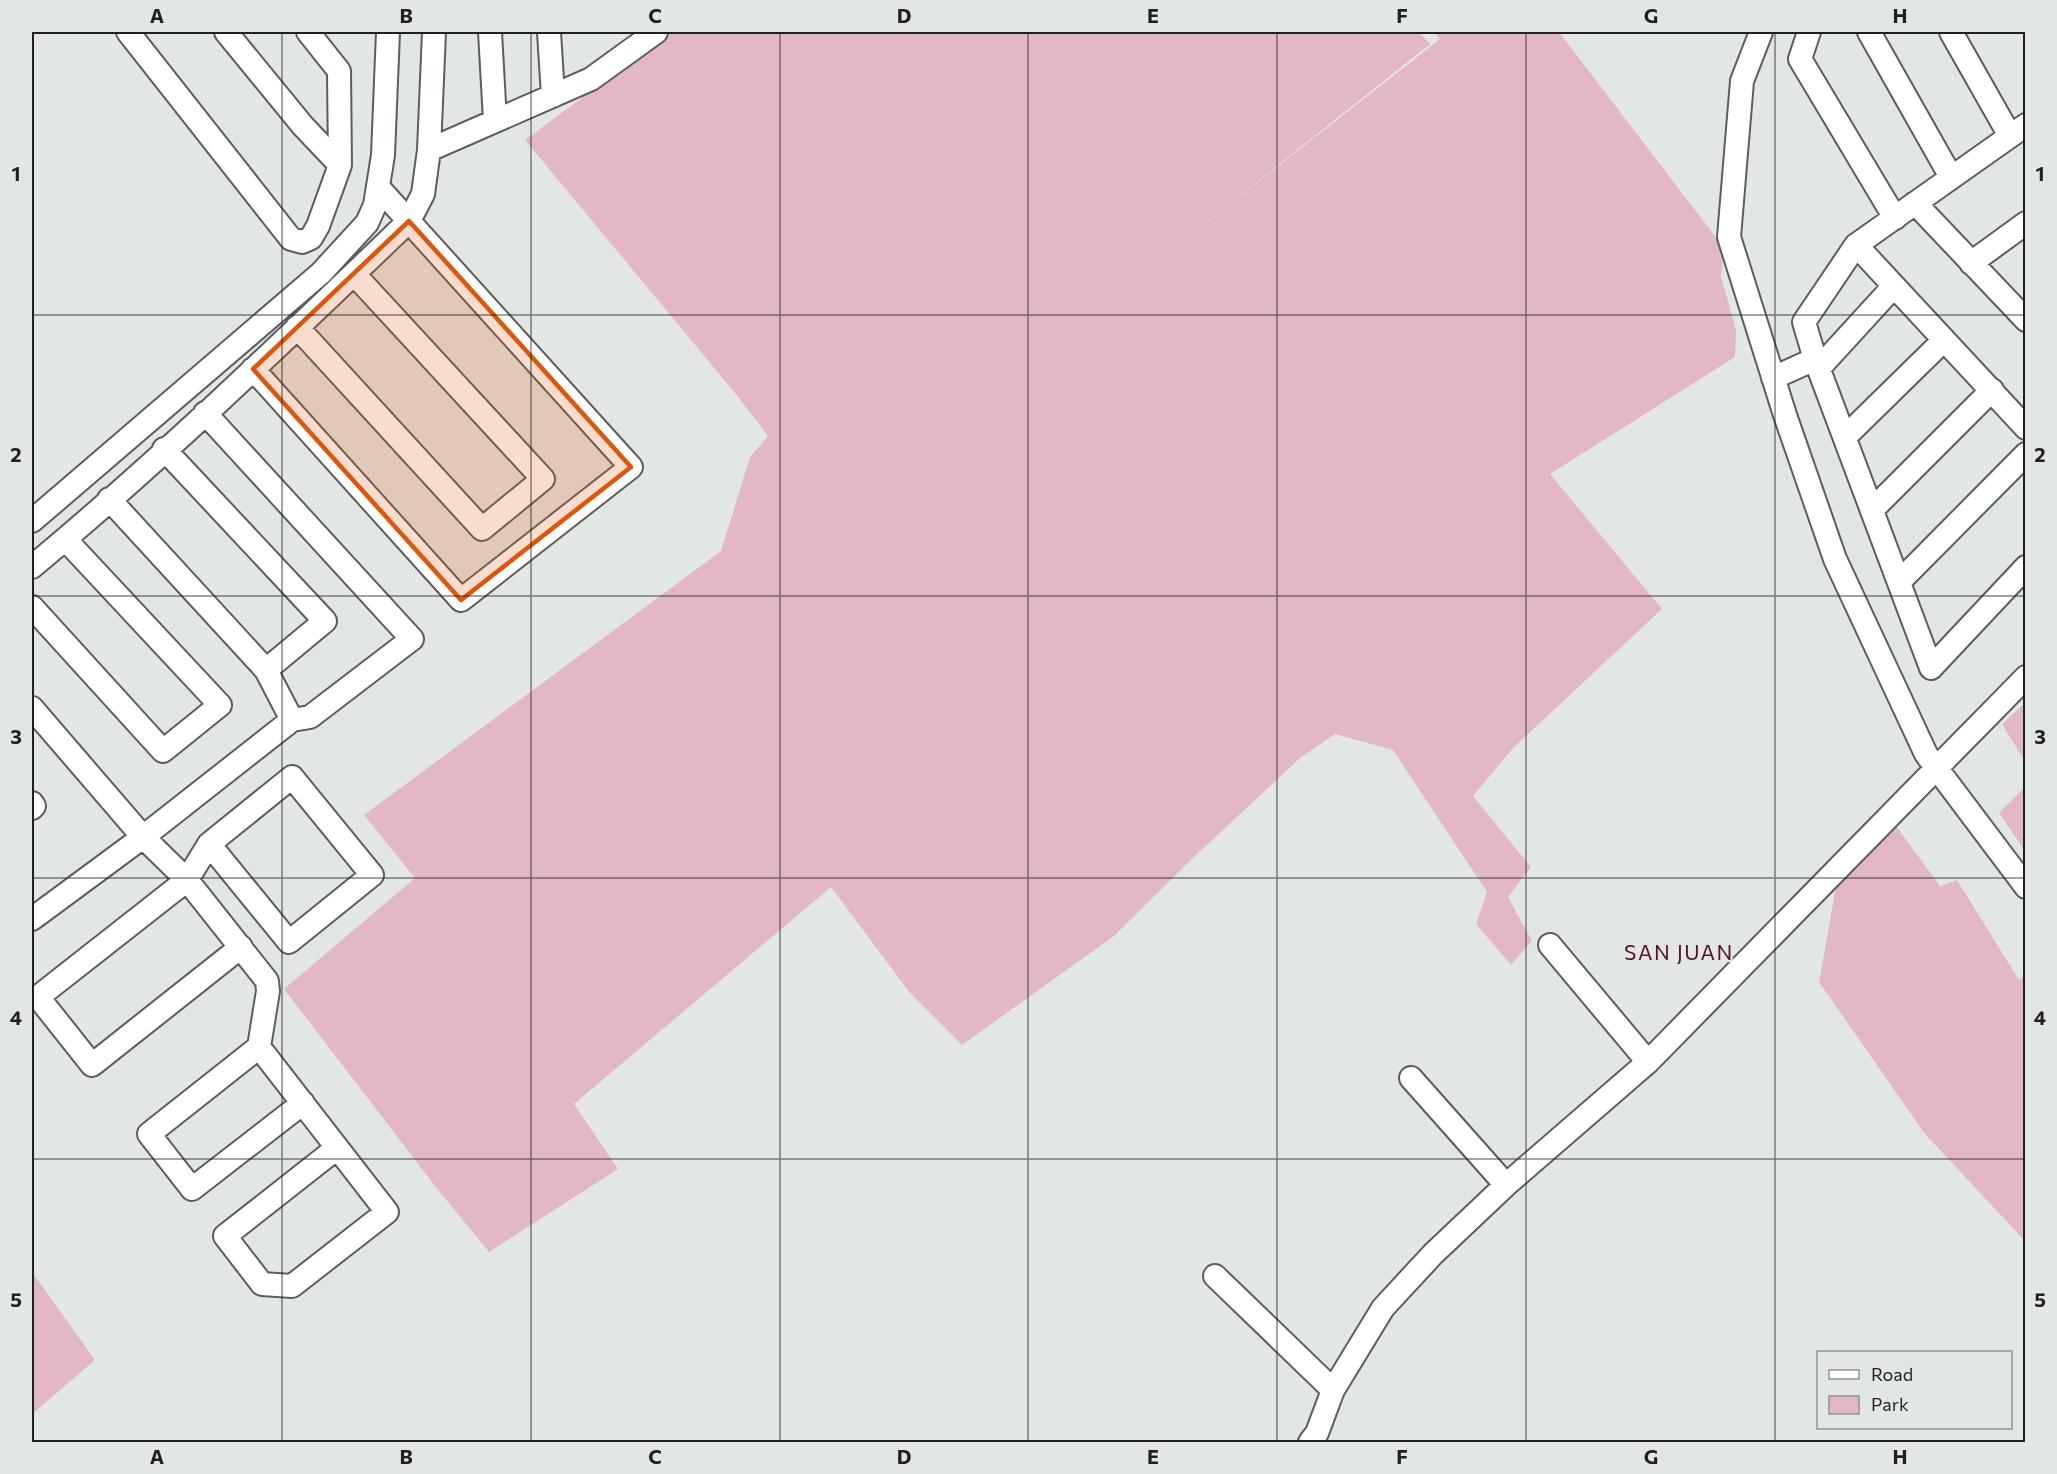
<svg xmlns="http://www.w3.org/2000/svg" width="2057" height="1474" font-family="Commissioner,sans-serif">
<rect width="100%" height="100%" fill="#e3e7e3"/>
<path fill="#e3b8c6" d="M 671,32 L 1419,32 L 1430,44 L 1197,230 L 1440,39 L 1434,32 L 1559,32 L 1724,248 L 1721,276 L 1736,330 L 1735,357 L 1550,474 L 1662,609 L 1513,748 L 1473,796 L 1531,867 L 1508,897 L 1532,941 L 1511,965 L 1476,924 L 1487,892 L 1393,750 L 1335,734 L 1300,758 L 1194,857 L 1114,936 L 962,1045 L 910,993 L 831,887 L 574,1104 L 618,1169 L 489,1252 L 435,1186 L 284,989 L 415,878 L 364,815 L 721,551 L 750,457 L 768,436 L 735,393 L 525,140 Z
M 2025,703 L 2025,762 L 2002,724 Z
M 2025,787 L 2025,851 L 1999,813 Z
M 1896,826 L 1940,886 L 1957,880 L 2019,980 L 2025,974 L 2025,1241 L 1925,1134 L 1819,982 L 1837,881 Z
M 32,1272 L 95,1360 L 32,1414 Z"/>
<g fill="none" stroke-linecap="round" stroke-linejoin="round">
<defs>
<path id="minor" d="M 128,32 L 291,239 L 302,242 L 311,238 L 318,226 L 340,165 L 339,71 L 308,32
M 226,32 L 303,126 L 340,165
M 490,32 L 495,121
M 549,32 L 553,96
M 1761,32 L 1742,81 L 1729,237 L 1785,415 L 1835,559 L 1926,754 L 2026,887
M 1809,32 L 1800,59 L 1895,218
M 1869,32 L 1951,177
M 1951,32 L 2010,136
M 429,150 L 591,79 L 656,32
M 1915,203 L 2026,320
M 1856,245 L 2026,428
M 1971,263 L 2026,223
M 297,327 L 482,529 L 543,479 L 354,274
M 1815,359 L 1931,668 L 2026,567
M 1819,368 L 1894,286
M 253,369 L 461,600 L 631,467 L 378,187
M 1773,378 L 1815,359 L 1804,322 L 1856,245 L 2026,125
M 1845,437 L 1944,340
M 109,499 L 266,670 L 325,621 L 164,449
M 1872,510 L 1992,390
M 32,521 L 321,273 L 367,223 L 375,205 L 383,155 L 388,32
M 32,567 C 163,458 286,339 409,221 L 423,194 L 429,150 L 434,32
M 1899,582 L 2026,454
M 32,607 L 163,751 L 220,705 L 65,539
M 266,670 L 292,720
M 32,708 L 143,837 L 187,880 L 267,981 L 268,991 L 259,1047 L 387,1212 L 292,1286 L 262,1284 L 225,1236 L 337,1148
M 32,803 L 34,806 L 32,808
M 209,844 L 289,942 L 372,875 L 292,777 L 209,844 L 187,880 L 38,997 L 92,1065 L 241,947
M 32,919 L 143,837 L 292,720 L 310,717 L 412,639 L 205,413
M 1550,945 L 1648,1062
M 259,1047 L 149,1134 L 192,1189 L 303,1103
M 1411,1078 L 1506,1185
M 1215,1276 L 1333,1390
M 1310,1442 L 1317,1433 L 1333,1390 L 1383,1308 L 1433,1254 L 1506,1185 L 1648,1062 L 2026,677"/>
</defs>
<use href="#minor" stroke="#5b5e5b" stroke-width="26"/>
<use href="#minor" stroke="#fff" stroke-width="22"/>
</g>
<path fill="#de560d" fill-opacity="0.2" stroke="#de560d" stroke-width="4.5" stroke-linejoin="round" d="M 409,221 L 631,467 L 461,600 L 253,369 Z"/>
<path fill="none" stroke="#1f201f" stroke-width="1.5" stroke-opacity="0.55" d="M 282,32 L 282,1442M 531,32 L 531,1442M 780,32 L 780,1442M 1028,32 L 1028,1442M 1277,32 L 1277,1442M 1526,32 L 1526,1442M 1775,32 L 1775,1442M 32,315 L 2026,315M 32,596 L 2026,596M 32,878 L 2026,878M 32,1159 L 2026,1159"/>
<g text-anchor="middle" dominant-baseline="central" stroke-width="4.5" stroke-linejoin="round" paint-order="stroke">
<g font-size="21" letter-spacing="1.5" fill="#531230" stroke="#e3e7e3">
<text x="1679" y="951">SAN JUAN</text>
</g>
</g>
<rect width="2057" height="1474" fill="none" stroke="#e3e7e3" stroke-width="66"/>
<rect x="1817" y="1351" width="195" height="78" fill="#e3e7e3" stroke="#959795" stroke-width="1.5"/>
<rect x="1829" y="1370" width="30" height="9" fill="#ffffff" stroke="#959795" stroke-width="1.5"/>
<text x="1871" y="1381" font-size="18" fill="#1f201f">Road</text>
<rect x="1829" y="1396" width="30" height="18" fill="#e3b8c6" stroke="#959795" stroke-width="1.5"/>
<text x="1871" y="1411" font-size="18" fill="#1f201f">Park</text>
<rect x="33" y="33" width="1991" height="1408" fill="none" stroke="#1f201f" stroke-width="2"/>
<g font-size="20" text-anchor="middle" font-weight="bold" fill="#1f201f">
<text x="157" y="23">A</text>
<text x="406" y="23">B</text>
<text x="655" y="23">C</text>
<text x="904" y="23">D</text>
<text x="1153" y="23">E</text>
<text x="1402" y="23">F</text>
<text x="1651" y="23">G</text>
<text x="1900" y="23">H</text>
<text x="16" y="181">1</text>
<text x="2040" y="181">1</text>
<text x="16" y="462">2</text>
<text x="2040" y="462">2</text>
<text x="16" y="744">3</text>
<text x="2040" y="744">3</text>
<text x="16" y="1025">4</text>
<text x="2040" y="1025">4</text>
<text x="16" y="1307">5</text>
<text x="2040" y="1307">5</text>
<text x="157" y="1464">A</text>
<text x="406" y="1464">B</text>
<text x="655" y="1464">C</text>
<text x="904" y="1464">D</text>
<text x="1153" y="1464">E</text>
<text x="1402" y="1464">F</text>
<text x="1651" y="1464">G</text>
<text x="1900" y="1464">H</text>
</g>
</svg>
